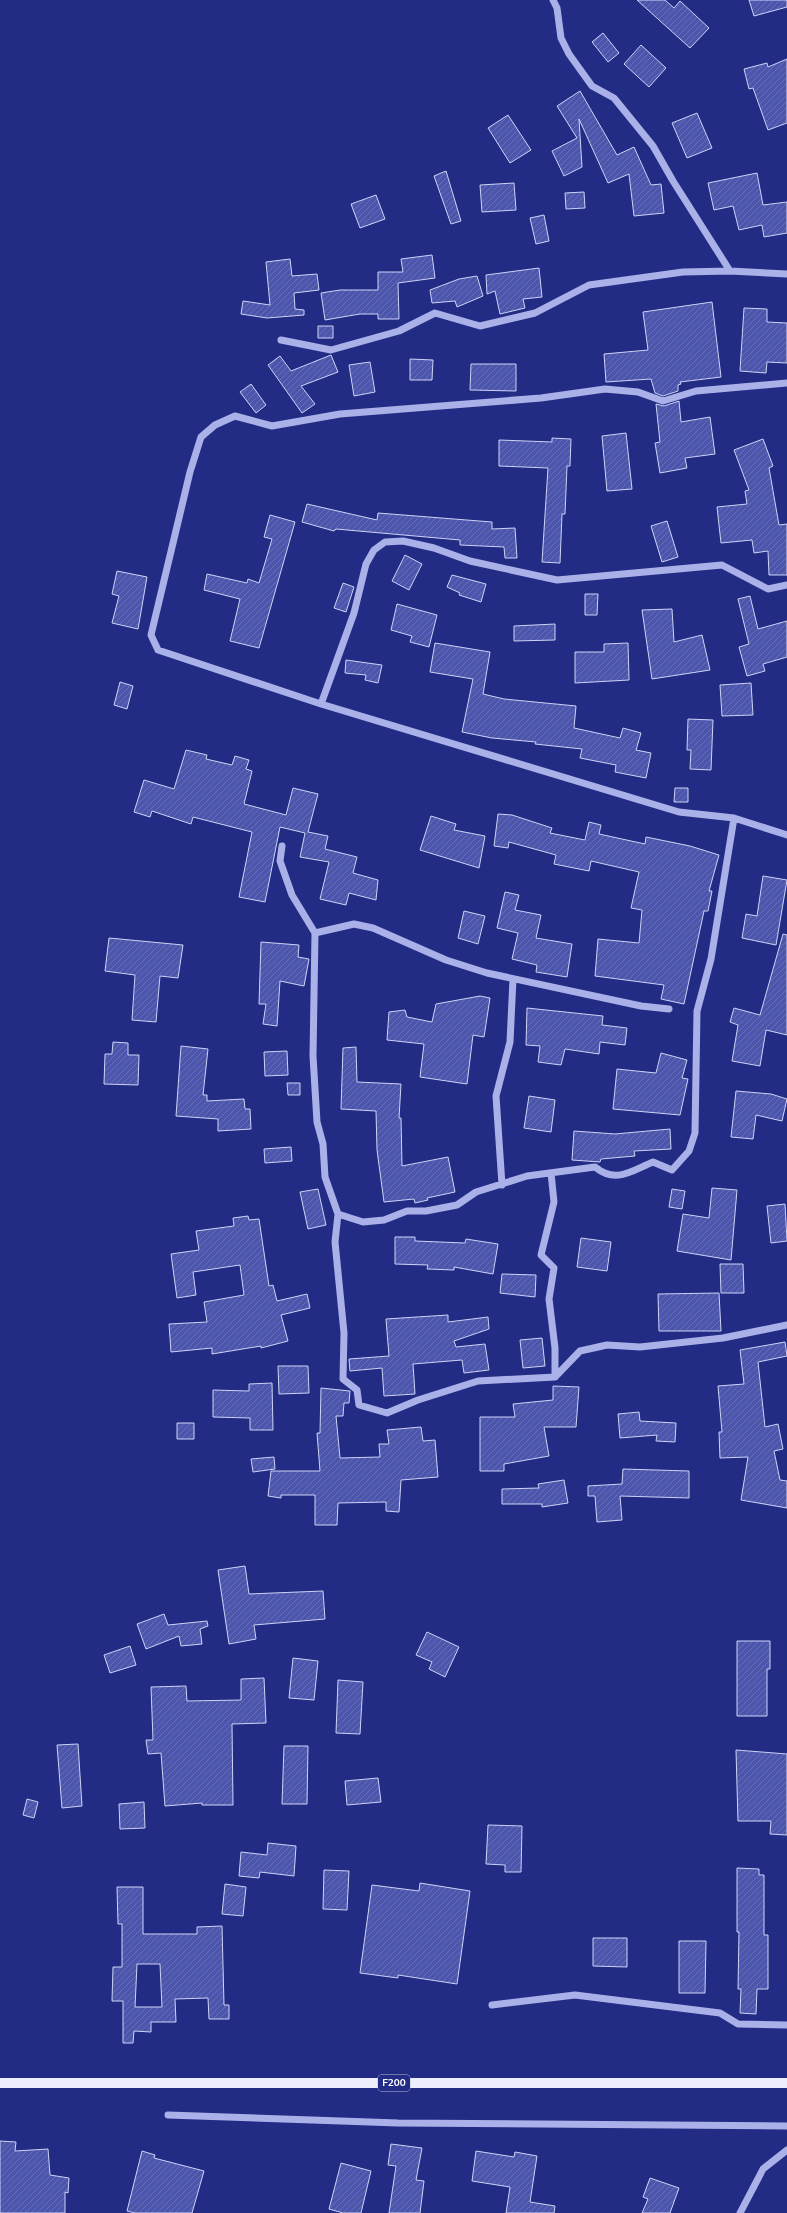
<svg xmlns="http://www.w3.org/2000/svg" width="787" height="2213" font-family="'Nunito Sans',sans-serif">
<defs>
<pattern id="building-hatch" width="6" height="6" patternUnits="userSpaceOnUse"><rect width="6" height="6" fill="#4b55ac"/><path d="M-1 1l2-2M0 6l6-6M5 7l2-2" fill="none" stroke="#666eb8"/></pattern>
</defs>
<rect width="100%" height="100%" fill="#222c84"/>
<path fill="url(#building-hatch)" stroke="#ced3f6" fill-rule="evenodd" d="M 637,0 L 665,0 L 674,8 L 680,1 L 709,28 L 690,48 Z
M 749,0 L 787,0 L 787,7 L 754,16 Z
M 603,33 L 619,53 L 608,62 L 592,42 Z
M 641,45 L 666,68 L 649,87 L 624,64 Z
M 787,59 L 787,123 L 768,130 L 753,88 L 749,89 L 744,69 L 767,63 L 768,67 Z
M 580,91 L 617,155 L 634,147 L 651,185 L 661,184 L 664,213 L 634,216 L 629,174 L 608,183 L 579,119 L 582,167 L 564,176 L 552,151 L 577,138 L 557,106 Z
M 697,113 L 712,148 L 687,158 L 672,123 Z
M 508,115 L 531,150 L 510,163 L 488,128 Z
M 446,171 L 461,221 L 451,224 L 434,176 Z
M 757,173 L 763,205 L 787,202 L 787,233 L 764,237 L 762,225 L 739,230 L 733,206 L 714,210 L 708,183 Z
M 514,183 L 516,210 L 482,212 L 480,185 Z
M 584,192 L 585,208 L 566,209 L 565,193 Z
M 376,195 L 385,219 L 360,228 L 351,204 Z
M 544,215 L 549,241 L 536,244 L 530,218 Z
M 432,255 L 435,278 L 398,283 L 399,319 L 378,319 L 378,314 L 360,314 L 325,320 L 321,293 L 340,290 L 378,290 L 378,272 L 403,272 L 401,259 Z
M 290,259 L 292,276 L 317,274 L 319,290 L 294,293 L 295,309 L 304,310 L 304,315 L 267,318 L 241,314 L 243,301 L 270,305 L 266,262 Z
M 539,268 L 542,297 L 523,299 L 525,308 L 500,314 L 495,291 L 487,294 L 486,275 Z
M 477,276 L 483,296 L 457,307 L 455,301 L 432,303 L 430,290 L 459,279 Z
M 712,302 L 721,377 L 680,382 L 681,384 L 678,385 L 678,391 L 663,396 L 655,393 L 651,379 L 606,382 L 604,354 L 648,350 L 643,312 Z
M 744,308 L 767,309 L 767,322 L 787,323 L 787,363 L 767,362 L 766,373 L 740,371 Z
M 318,326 L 333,326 L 333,338 L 318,338 Z
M 331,355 L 338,372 L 301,386 L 315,404 L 302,413 L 268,365 L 280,356 L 291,371 Z
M 410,359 L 433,360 L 432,380 L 410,380 Z
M 370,362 L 375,392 L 354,396 L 349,365 Z
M 471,364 L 516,364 L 516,391 L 470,390 Z
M 251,384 L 266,405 L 256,413 L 240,392 Z
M 679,401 L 681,422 L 710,417 L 715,454 L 685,458 L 687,468 L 660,473 L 655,443 L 660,442 L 656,404 L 664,406 Z
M 626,433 L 632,489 L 607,491 L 602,436 Z
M 552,438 L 571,439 L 570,466 L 567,466 L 565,514 L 562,514 L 560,563 L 542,562 L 548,468 L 499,466 L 499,440 L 552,442 Z
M 763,439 L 773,466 L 769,468 L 779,525 L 787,524 L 787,575 L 769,575 L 768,551 L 754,553 L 752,540 L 721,543 L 717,507 L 747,504 L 745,491 L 749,490 L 734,450 Z
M 307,504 L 377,520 L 378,513 L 492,522 L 492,529 L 515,528 L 517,558 L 505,558 L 504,547 L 460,545 L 460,540 L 336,529 L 334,531 L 302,522 Z
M 270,515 L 295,522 L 259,648 L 230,641 L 240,599 L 204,590 L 207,574 L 247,583 L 248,579 L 259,583 L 272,539 L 264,537 Z
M 667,521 L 678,557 L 662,562 L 651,526 Z
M 405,555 L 422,564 L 409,590 L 392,581 Z
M 117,571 L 147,577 L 138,629 L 112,623 L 119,596 L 112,594 Z
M 452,575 L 486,584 L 481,602 L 459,595 L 460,593 L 447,587 Z
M 343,583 L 354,587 L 346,612 L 334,608 Z
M 585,594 L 598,594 L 597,615 L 585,615 Z
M 750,596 L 758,629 L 787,621 L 787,657 L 763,664 L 765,671 L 747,676 L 739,647 L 749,644 L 738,599 Z
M 397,604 L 437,615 L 429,647 L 410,642 L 412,636 L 391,630 Z
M 672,609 L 674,642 L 702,635 L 710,670 L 652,679 L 642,610 Z
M 555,624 L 555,640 L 514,641 L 514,626 Z
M 435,643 L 490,652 L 483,694 L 504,699 L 576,706 L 574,728 L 620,738 L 623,728 L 641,733 L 636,750 L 651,753 L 646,778 L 615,772 L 616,765 L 580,758 L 582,749 L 535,744 L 536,742 L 492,738 L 462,732 L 473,679 L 430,672 Z
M 628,643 L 629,680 L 575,683 L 575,652 L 604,652 L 604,644 Z
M 346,660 L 382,665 L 378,683 L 365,680 L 366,675 L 345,673 Z
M 120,682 L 133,686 L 127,709 L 114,705 Z
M 751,683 L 753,715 L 722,716 L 720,685 Z
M 688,719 L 713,720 L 711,770 L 690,769 L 691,750 L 687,750 Z
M 186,750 L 207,755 L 206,759 L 232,765 L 235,756 L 249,760 L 246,769 L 252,771 L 244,804 L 286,815 L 293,788 L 318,794 L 308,832 L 328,836 L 325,849 L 357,857 L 353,873 L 378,880 L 376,900 L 349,893 L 346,905 L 320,899 L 329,862 L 300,857 L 305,833 L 280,827 L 265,902 L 239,897 L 252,832 L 193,817 L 191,824 L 152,811 L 150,817 L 134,812 L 144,780 L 174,789 Z
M 675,788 L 688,788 L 688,802 L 674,802 Z
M 498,814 L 512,815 L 552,828 L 550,833 L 585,840 L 589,822 L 601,825 L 599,834 L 645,844 L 646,837 L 690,846 L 719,855 L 709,891 L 712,891 L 708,911 L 704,911 L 684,1004 L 661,999 L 664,985 L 595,976 L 598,939 L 639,943 L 642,910 L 631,908 L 639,872 L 591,861 L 589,871 L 554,864 L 556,855 L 509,842 L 508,848 L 494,846 Z
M 431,816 L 456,824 L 454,830 L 485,836 L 479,868 L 420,850 Z
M 763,876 L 787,880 L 776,945 L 742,938 L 746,914 L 757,916 Z
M 505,892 L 519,895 L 515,910 L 541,915 L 536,938 L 572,944 L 567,977 L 536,972 L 537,965 L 512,959 L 518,933 L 497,928 Z
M 464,911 L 485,916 L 478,944 L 458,938 Z
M 783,934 L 787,935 L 787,1035 L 766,1030 L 760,1066 L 732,1061 L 738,1025 L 730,1022 L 734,1008 L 760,1015 Z
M 109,938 L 183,945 L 178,978 L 160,976 L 156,1022 L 132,1020 L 135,975 L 105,971 Z
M 261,942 L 299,945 L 298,957 L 309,959 L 304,986 L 280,981 L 277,1026 L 263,1024 L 266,1004 L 259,1004 Z
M 480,996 L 490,998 L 484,1037 L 473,1035 L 467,1084 L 420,1077 L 424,1044 L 387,1040 L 389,1012 L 405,1010 L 407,1017 L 432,1022 L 436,1004 Z
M 527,1008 L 603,1016 L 602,1025 L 627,1028 L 625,1045 L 600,1042 L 599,1054 L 565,1049 L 561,1065 L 538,1062 L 540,1046 L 526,1045 Z
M 113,1042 L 128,1043 L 128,1055 L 139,1055 L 138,1085 L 104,1084 L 105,1054 L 112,1054 Z
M 181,1046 L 208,1049 L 203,1095 L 207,1095 L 207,1101 L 244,1099 L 245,1109 L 250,1109 L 251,1129 L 218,1131 L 218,1119 L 176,1116 Z
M 356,1047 L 357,1082 L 401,1084 L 399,1118 L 401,1118 L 402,1166 L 448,1157 L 455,1192 L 427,1198 L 428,1200 L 415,1203 L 414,1199 L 384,1202 L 377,1150 L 376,1111 L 341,1109 L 343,1048 Z
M 287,1051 L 288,1075 L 265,1076 L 264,1052 Z
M 661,1053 L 687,1060 L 682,1078 L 688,1079 L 680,1115 L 613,1109 L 617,1069 L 656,1073 Z
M 287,1083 L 300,1083 L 300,1095 L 288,1095 Z
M 736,1091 L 771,1094 L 787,1099 L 782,1121 L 756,1115 L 753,1139 L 731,1137 Z
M 529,1096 L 555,1100 L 551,1132 L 524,1128 Z
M 670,1129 L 671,1149 L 634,1151 L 635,1156 L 601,1159 L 600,1162 L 572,1160 L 574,1131 L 615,1134 Z
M 291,1147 L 292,1161 L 265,1163 L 264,1149 Z
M 712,1188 L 737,1190 L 731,1260 L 677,1251 L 683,1214 L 709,1218 Z
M 318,1189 L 326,1225 L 308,1229 L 300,1192 Z
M 672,1189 L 685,1191 L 682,1209 L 669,1207 Z
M 785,1204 L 787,1241 L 771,1243 L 767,1206 Z
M 248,1216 L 249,1220 L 259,1219 L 269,1286 L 273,1285 L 277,1301 L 307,1294 L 310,1308 L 281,1315 L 288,1341 L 261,1348 L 261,1346 L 212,1354 L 212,1348 L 171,1352 L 169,1324 L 207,1322 L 204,1302 L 244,1295 L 240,1265 L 193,1272 L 196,1295 L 177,1298 L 171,1254 L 199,1250 L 196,1231 L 234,1226 L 233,1218 Z
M 395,1237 L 415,1237 L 415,1241 L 465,1243 L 466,1239 L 498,1244 L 493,1274 L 454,1267 L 454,1270 L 427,1269 L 428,1265 L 395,1264 Z
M 581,1238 L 611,1242 L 607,1271 L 577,1267 Z
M 720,1264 L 743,1264 L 744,1293 L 721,1293 Z
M 502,1274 L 536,1275 L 535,1297 L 500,1293 Z
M 719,1293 L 721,1331 L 659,1331 L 658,1294 Z
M 448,1315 L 448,1322 L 488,1317 L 489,1329 L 454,1341 L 456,1347 L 485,1344 L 489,1370 L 464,1373 L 462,1360 L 413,1364 L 415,1394 L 384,1396 L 382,1368 L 350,1371 L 349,1359 L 389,1356 L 386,1319 Z
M 542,1338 L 545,1366 L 523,1368 L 520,1340 Z
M 785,1342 L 787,1356 L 758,1362 L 765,1427 L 778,1424 L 783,1449 L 774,1451 L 780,1480 L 787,1481 L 787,1508 L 741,1500 L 748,1457 L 720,1458 L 719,1432 L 722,1432 L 718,1386 L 744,1384 L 740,1350 Z
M 278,1366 L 308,1366 L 309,1393 L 279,1394 Z
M 272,1383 L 273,1430 L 250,1430 L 250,1418 L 213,1417 L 213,1390 L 249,1391 L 249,1384 Z
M 553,1386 L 579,1387 L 576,1427 L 544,1427 L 549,1456 L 504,1464 L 504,1471 L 480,1471 L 480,1417 L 515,1417 L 513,1404 L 553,1400 Z
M 321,1388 L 350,1391 L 349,1403 L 344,1403 L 343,1416 L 336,1416 L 340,1458 L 380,1457 L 379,1444 L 389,1444 L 387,1430 L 421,1427 L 423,1441 L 435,1440 L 438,1477 L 401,1480 L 399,1512 L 386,1511 L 386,1502 L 338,1503 L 337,1525 L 315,1525 L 315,1495 L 281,1495 L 281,1498 L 268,1496 L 271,1471 L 320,1471 L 317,1433 L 320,1433 Z
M 639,1412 L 640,1421 L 676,1423 L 675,1442 L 656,1441 L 657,1435 L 620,1438 L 618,1414 Z
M 177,1423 L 194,1423 L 194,1439 L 177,1439 Z
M 274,1457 L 275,1469 L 253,1472 L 251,1459 Z
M 623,1469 L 689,1471 L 689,1498 L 620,1496 L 622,1520 L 597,1522 L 595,1496 L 588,1496 L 588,1486 L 622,1484 Z
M 564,1480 L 568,1503 L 542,1507 L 542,1504 L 502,1504 L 502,1489 L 539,1488 L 538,1484 Z
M 245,1566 L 249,1594 L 323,1591 L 325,1619 L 254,1625 L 256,1639 L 229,1644 L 218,1570 Z
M 164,1614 L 168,1625 L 207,1621 L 208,1626 L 200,1629 L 202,1644 L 181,1646 L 179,1636 L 146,1649 L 137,1624 Z
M 427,1632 L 459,1647 L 445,1677 L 429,1669 L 432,1662 L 416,1655 Z
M 737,1641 L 770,1641 L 770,1669 L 767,1669 L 767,1716 L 737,1716 Z
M 130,1646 L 136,1665 L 110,1673 L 104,1655 Z
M 293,1658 L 318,1661 L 314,1700 L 289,1698 Z
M 264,1678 L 266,1723 L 232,1724 L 233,1805 L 202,1805 L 202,1803 L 165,1806 L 161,1753 L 148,1754 L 146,1740 L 153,1740 L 151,1687 L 186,1686 L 187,1701 L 241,1700 L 241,1679 Z
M 338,1680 L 363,1682 L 360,1734 L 336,1733 Z
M 78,1744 L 82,1806 L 62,1808 L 57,1745 Z
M 284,1746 L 308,1746 L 307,1804 L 282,1804 Z
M 736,1750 L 787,1754 L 787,1835 L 770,1834 L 771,1821 L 738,1821 Z
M 378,1778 L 381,1802 L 347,1805 L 345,1781 Z
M 27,1799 L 38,1802 L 34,1818 L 23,1815 Z
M 144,1802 L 145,1828 L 120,1829 L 119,1804 Z
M 488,1825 L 522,1826 L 521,1872 L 505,1872 L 505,1865 L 486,1864 Z
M 268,1843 L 296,1846 L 294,1876 L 260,1872 L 259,1878 L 239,1876 L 241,1852 L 267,1855 Z
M 737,1868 L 759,1869 L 759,1875 L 764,1875 L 764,1935 L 768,1935 L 768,1989 L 757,1989 L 756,2014 L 740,2013 L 741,1989 L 738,1989 L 739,1932 L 737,1932 Z
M 324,1870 L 349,1871 L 347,1910 L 323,1909 Z
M 420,1883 L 470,1891 L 457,1984 L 398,1975 L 398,1978 L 360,1973 L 372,1885 L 419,1891 Z
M 225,1884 L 246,1887 L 243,1916 L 222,1914 Z
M 117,1887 L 143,1887 L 143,1934 L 197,1934 L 197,1927 L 222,1926 L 224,2005 L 229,2005 L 229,2019 L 209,2019 L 208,1998 L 175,1999 L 176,2022 L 151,2022 L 151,2032 L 134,2031 L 133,2043 L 123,2043 L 123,2001 L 112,2001 L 113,1967 L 122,1967 L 122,1924 L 118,1924 ZM 137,1964 L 160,1964 L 162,2007 L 135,2007 Z
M 593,1938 L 627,1938 L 627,1967 L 593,1966 Z
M 679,1941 L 706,1941 L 705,1993 L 679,1993 Z
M 0,2141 L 16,2142 L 15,2151 L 48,2149 L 50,2175 L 69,2178 L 68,2193 L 65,2192 L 65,2213 L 0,2213 Z
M 391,2144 L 422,2148 L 416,2180 L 424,2181 L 420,2213 L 389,2213 L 396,2166 L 388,2165 Z
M 142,2151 L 155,2155 L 154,2158 L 204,2171 L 192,2213 L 135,2213 L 127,2211 Z
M 476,2151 L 514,2157 L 515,2152 L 537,2156 L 530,2202 L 555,2206 L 554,2213 L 506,2213 L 510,2187 L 472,2181 Z
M 341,2163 L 371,2171 L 361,2213 L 343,2213 L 329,2209 Z
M 650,2178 L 679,2188 L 670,2213 L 642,2213 L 648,2199 L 643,2197 Z"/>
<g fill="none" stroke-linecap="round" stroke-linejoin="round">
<path stroke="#aab1e8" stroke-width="7" d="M 553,0 L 557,8 L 561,38 L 569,54 L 592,86 L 614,98 L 653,146 L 673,181 L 730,271
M 281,340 L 331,350 L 399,331 L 435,313 L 480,326 L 535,313 L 589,285 L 683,272 L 730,271 L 787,274
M 787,383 L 696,391 L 663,401 L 638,392 L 605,389 L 541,398 L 340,414 L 272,426 L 235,416 L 215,425 L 201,437 L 190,472 L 151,635 L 158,650 L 321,704 L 679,812 L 734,818 L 787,835
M 321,704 L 354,613 L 366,564 L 374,550 L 385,542 L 403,541 L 434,548 L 470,561 L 557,580 L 722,565 L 768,589 L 787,585
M 282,846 L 280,861 L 292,895 L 315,933 L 313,1056 L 317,1122 L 323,1144 L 325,1177 L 338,1214 L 335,1242 L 344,1333 L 343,1379 L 357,1390 L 359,1405 L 387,1413 L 418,1400 L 478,1381 L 555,1377 L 580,1351 L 607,1345 L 640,1347 L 723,1338 L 787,1325
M 315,933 L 354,924 L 373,928 L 446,960 L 487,973 L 641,1006 L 669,1009
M 551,1173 L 554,1202 L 541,1255 L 554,1268 L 549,1299 L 555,1348 L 555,1377
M 502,1185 L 496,1096 L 510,1042 L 513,979
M 338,1214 L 363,1222 L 384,1220 L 407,1211 L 426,1211 L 457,1205 L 476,1192 L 527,1176 L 595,1167 C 616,1184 631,1171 653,1162 L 672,1170 L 689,1151 L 695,1133 L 697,1011 L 711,959 L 734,818
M 492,2005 L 575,1995 L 720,2013 L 738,2024 L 787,2025
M 168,2115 L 398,2123 L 787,2126
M 740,2213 L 763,2169 L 787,2150"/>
<path stroke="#edeefe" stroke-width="10" d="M 0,2083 L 787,2083"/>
</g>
<g text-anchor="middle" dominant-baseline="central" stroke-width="4" stroke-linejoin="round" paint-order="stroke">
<rect fill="#222c84" stroke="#bdc0da" stroke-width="1" x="378" y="2075" width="32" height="16" rx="3"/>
<g font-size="10" font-weight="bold" fill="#fff">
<text x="394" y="2083">F200</text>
</g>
</g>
</svg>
